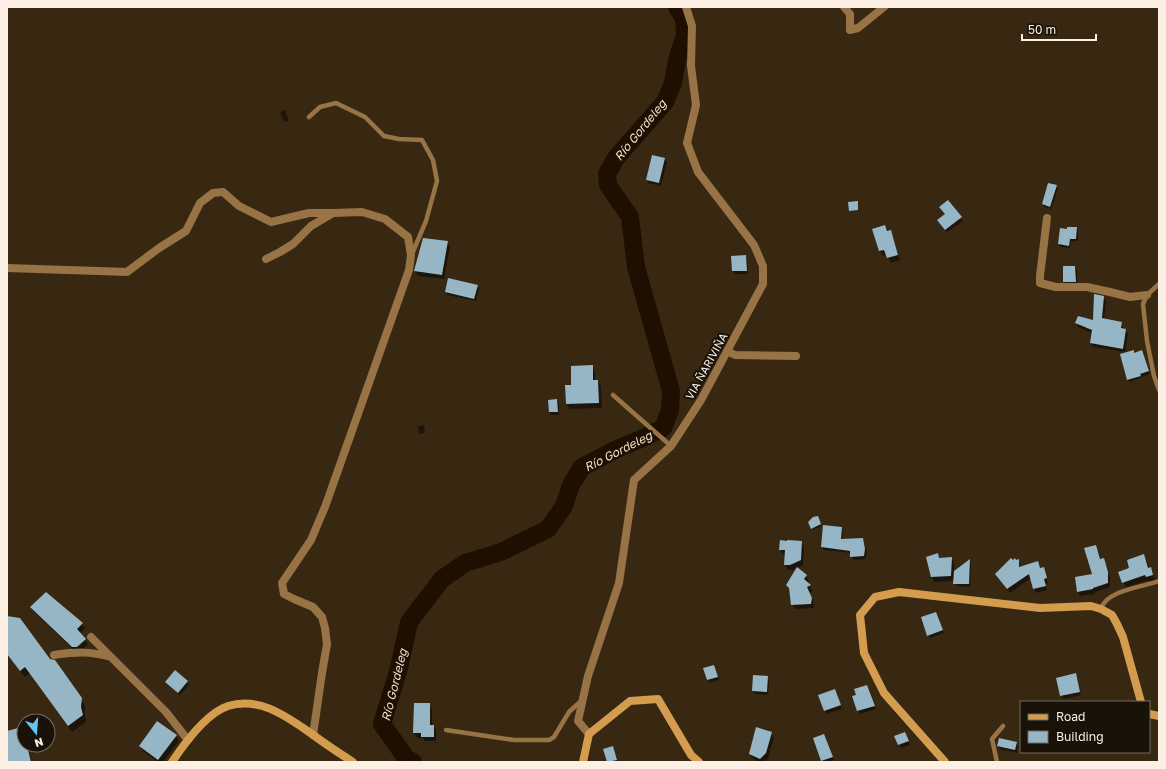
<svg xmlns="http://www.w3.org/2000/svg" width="1166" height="769" font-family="'Golos Text',sans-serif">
<rect width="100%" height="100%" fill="#382812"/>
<path fill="#0007" d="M 285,110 L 289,121 L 284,122 L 280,112 Z
M 665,159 L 667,162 L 661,186 L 648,183 L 647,180 Z
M 1056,186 L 1058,189 L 1051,209 L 1044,207 L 1043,204 Z
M 947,201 L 963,221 L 947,232 L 938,221 L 946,214 Z
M 885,226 L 893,237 L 900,260 L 891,263 L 887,254 L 883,256 L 880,251 Z
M 1077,228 L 1078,232 L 1078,241 L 1071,241 L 1070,248 L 1060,247 L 1059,244 Z
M 447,242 L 450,247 L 444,279 L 418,276 L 415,271 Z
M 745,256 L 747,259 L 748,274 L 735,274 L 733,270 Z
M 1075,267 L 1077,270 L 1077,284 L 1066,284 L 1064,281 Z
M 477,286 L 479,289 L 476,301 L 447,295 L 446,292 Z
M 1103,297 L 1106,301 L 1104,320 L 1121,323 L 1123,327 L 1123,329 L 1125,329 L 1128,334 L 1125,352 L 1093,347 L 1091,343 L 1092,333 L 1078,327 L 1076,323 L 1094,321 Z
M 1143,354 L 1150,374 L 1141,377 L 1141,378 L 1129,382 L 1128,379 Z
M 592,366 L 595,371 L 595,381 L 598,381 L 601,386 L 602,408 L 570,409 L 567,404 L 566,386 L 572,386 Z
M 557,400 L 559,403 L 559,415 L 551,415 L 550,412 L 549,401 Z
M 424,425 L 425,433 L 419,434 L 418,426 Z
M 818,518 L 821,526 L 812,530 L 809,522 Z
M 841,528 L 843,531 L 842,540 L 863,539 L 867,553 L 865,559 L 853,560 L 851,553 L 824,550 L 822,547 Z
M 801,542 L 804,547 L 803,565 L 793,570 L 788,570 L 785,565 L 785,555 L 783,554 L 780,550 Z
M 1096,546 L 1101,560 L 1106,564 L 1110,578 L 1110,587 L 1095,592 L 1095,594 L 1080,596 L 1078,592 L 1093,575 Z
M 937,554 L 940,559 L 952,559 L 954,563 L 954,572 L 970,561 L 971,563 L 970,587 L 956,586 L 954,581 L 934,582 L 932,577 Z
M 1144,555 L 1155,580 L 1150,581 L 1149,580 L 1126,587 L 1123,582 L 1130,569 Z
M 1018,560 L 1021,567 L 1037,562 L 1041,569 L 1043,568 L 1048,583 L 1045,584 L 1047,590 L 1036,593 L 1031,578 L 1010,593 L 999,578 L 1016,561 Z
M 806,576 L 809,581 L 807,583 L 813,591 L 809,593 L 813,600 L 814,608 L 795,609 L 792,604 L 790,590 L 787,585 Z
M 46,593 L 82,624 L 85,628 L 80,633 L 88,644 L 80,652 L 76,652 L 34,612 L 31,607 Z
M 936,613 L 944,633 L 930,638 L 928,635 Z
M 7,617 L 49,659 L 81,699 L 85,706 L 85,714 L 86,722 L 72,732 L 30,673 L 25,677 L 7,654 Z
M 714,666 L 719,680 L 709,683 L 708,679 Z
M 767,677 L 769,680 L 768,695 L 755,694 L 753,691 Z
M 1077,677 L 1081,695 L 1063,699 L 1057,679 Z
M 166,682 L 187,682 L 189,685 L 180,695 Z
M 869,689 L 876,709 L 860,714 L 858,711 Z
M 835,690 L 842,709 L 826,714 L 819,695 Z
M 429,704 L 432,709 L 432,726 L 434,726 L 436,731 L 436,741 L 425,741 L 423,738 L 417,738 L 414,733 Z
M 22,728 L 24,732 L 24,745 L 28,745 L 32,762 L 7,762 L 7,732 Z
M 771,733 L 774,738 L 768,758 L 765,762 L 759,762 L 753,759 L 750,754 Z
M 824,735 L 834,760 L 829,762 L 823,762 L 814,738 Z
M 176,736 L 179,741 L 163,762 L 158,762 L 143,751 L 140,746 Z
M 906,736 L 910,745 L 901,748 L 896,737 Z
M 1017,743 L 1018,746 L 1017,753 L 1000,749 L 998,746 Z
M 604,750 L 614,750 L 618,762 L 608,762 Z"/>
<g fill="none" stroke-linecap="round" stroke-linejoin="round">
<path stroke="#1f0f00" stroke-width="18" d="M 413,762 L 406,758 L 382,724 L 399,668 L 409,622 L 442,579 L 465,563 L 501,552 L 548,529 L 564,506 L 571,485 L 582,467 L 621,447 L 641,439 L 663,428 L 670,410 L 671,391 L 636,267 L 630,217 L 608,185 L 607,174 L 616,158 L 665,102 L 673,83 L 677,60 L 685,35 L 684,19 L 677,7"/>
</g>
<path fill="#96b6c6" d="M 652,155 L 665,158 L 659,183 L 646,180 Z
M 1048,183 L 1057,185 L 1050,207 L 1042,204 Z
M 948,200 L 962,217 L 945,230 L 937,220 L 945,214 L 939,207 Z
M 858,201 L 858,210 L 849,211 L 848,202 Z
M 885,225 L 887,231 L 891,230 L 898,255 L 887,258 L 884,250 L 879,251 L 872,229 Z
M 1067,227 L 1077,227 L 1076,239 L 1070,239 L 1069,246 L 1058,244 L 1060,228 L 1067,229 Z
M 423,238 L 448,241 L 442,275 L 414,271 Z
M 746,255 L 747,271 L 732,271 L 731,256 Z
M 1063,266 L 1075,266 L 1076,282 L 1063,282 Z
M 448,278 L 478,285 L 474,299 L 445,292 Z
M 1094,294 L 1104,296 L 1102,318 L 1122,322 L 1121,328 L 1126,329 L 1123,349 L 1090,343 L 1092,330 L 1075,323 L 1078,316 L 1093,320 Z
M 1134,350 L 1134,353 L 1142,350 L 1149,371 L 1140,374 L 1141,376 L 1127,380 L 1120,354 Z
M 593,365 L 593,380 L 598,380 L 599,403 L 566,404 L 565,385 L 571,385 L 571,366 Z
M 557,399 L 558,412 L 549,412 L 548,400 Z
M 818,516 L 821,524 L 811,529 L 808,522 L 813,517 Z
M 823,525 L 842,527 L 841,539 L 863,538 L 865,549 L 864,556 L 850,557 L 850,551 L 821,547 Z
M 780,540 L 787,541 L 787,540 L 802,541 L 801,560 L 790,565 L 784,565 L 785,550 L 779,550 Z
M 1096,545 L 1100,559 L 1104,558 L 1108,572 L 1108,583 L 1093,588 L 1093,589 L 1077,592 L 1075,577 L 1092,574 L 1084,548 Z
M 938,553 L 939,558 L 952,557 L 951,576 L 931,577 L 926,557 Z
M 1144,554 L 1148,568 L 1151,567 L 1153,575 L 1146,577 L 1145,575 L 1122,583 L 1118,572 L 1129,568 L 1127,560 Z
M 1011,558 L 1013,560 L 1015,558 L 1016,560 L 1019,559 L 1019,567 L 1038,561 L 1040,568 L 1044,567 L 1047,578 L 1044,579 L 1046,586 L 1033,589 L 1029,574 L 1007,589 L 995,574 Z
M 970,559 L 969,584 L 953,584 L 954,571 Z
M 797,567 L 807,575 L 804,579 L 811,585 L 807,587 L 812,598 L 811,604 L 791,605 L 789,588 L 786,585 Z
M 46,592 L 83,623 L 77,629 L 86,639 L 77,647 L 72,647 L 30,607 Z
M 936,612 L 943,630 L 927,636 L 921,617 Z
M 7,616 L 20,618 L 50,659 L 55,660 L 82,698 L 81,707 L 83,715 L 68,726 L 25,667 L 20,671 L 7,654 Z
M 714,665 L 718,677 L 707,680 L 703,668 Z
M 175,670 L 188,681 L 178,693 L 165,682 Z
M 1076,673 L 1080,692 L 1060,696 L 1056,678 Z
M 753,675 L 768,676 L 767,692 L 752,691 Z
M 867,685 L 875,706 L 857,711 L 852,696 L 856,695 L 854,689 Z
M 835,689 L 841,705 L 824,711 L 818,695 Z
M 414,703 L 430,703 L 430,725 L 434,725 L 434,737 L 421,737 L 421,733 L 413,733 Z
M 157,721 L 177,735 L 158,760 L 139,746 Z
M 22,727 L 24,734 L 24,745 L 27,745 L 31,762 L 7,762 L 7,731 Z
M 756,727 L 772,732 L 766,753 L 760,759 L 749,754 Z
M 905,732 L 909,741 L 898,745 L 894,736 Z
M 824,734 L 833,757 L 821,761 L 813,738 Z
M 999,738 L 1017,742 L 1015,750 L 997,746 Z
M 613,746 L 617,760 L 607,762 L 603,749 Z"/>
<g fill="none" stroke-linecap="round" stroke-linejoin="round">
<path stroke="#977345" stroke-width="4.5" d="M 309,117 L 320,107 L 336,103 L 365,117 L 384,136 L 399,139 L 422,140 L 433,160 L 437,181 L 426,221 L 412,254
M 1159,284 L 1147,295 L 1143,304 L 1147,341 L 1154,376 L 1159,390
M 613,395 L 671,446
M 1101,609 C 1106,590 1143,587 1159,581
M 446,730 L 514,740 L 549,740 L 554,737 L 569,712 L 581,701
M 997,762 L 992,739 L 1003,726"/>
<path stroke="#977345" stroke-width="8" d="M 844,7 L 850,14 L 850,30 L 858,28 L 884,7
M 1047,218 L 1040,276 L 1040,283 L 1056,287 L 1087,287 L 1110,292 L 1130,297 L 1147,295
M 266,259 L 280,252 L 293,244 L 311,226 L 333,213 L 362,212 L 385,219 L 408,237 L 411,255 L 409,270 L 325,507 L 311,540 L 282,583 L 284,594 L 294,599 L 313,607 L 322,617 L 325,628 L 327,644 L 322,673 L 313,735
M 7,268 L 127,272 L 159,248 L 186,231 L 200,203 L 213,193 L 223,192 L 239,206 L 271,222 L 309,213 L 332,213
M 727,351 L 735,355 L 796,356
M 91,637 L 166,712 L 188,740
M 54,655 C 76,652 90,651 111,657
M 589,734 L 578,721 L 588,676 L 619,583 L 634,480 L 671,446 L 701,400 L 763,284 L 763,266 L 754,245 L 698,172 L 687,143 L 696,105 L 691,66 L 692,26 L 686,7"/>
<path stroke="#d49c4e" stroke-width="8" d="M 1149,714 L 1159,716
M 172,762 C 184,744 207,713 228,706 C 260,696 287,717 312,734 C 325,744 339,753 353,762
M 583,762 L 589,734 L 630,701 L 658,699 L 691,755 L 699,762
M 945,762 L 884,693 L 864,653 L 860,615 L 875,597 L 899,592 L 1040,608 L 1091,606 L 1101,609 L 1112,615 L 1117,624 L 1123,637 L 1141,702"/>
</g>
<g text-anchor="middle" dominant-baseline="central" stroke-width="4" stroke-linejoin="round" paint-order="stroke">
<g font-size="11" fill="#fbf0e3" stroke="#191209">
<text transform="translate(706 366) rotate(-61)">VIA ÑARIVIÑA</text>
</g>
<g font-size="12" font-style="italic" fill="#fbdebb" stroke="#191209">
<text transform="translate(640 130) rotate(-51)">Río Gordeleg</text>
<text transform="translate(618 451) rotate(-27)">Río Gordeleg</text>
<text transform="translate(394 685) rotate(-76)">Río Gordeleg</text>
</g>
</g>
<rect width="1166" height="769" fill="none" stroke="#fbf0e3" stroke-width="16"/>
<rect x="1020" y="701" width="130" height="52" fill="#191209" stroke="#736b60"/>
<rect x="1028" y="714" width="20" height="6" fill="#d49c4e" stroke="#736b60"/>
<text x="1056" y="721" font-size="12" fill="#fbf0e3">Road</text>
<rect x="1028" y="731" width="20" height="12" fill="#96b6c6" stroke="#736b60"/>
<text x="1056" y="741" font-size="12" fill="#fbf0e3">Building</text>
<g transform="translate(36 733) rotate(163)"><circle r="19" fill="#191209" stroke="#736b60"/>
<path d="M0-3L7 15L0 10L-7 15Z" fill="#66c4ef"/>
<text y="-6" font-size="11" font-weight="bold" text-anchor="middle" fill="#fbf0e3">N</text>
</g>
<path d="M1022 34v6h74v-6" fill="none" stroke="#fbf0e3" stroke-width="2"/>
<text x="1028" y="34" font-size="12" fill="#fbf0e3" stroke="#191209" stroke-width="3" paint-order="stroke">50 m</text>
</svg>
